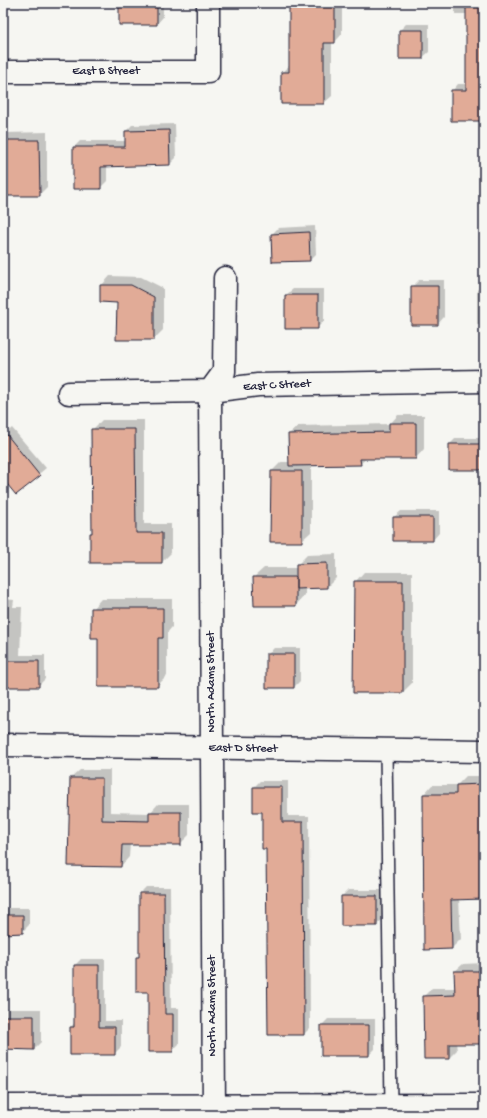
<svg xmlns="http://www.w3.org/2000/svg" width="487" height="1118" font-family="'Gochi Hand',sans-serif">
<rect width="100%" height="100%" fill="#f6f6f2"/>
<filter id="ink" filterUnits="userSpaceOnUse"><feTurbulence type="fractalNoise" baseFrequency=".025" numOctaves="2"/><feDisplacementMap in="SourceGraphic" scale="8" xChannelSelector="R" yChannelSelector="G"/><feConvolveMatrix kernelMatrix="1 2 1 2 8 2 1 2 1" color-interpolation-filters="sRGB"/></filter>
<g filter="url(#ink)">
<path fill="#0003" d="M 120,3 L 163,3 L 163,17 L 157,24 Z
M 290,3 L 342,3 L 342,34 L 335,42 L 332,42 L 332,96 L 324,103 L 282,103 L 282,72 L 290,65 Z
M 455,3 L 484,3 L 484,120 L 452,91 L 458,84 L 467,84 L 467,14 L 455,14 Z
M 406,24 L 429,24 L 429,52 L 422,58 L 400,30 Z
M 175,124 L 176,158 L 170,164 L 107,166 L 107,181 L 100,188 L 74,188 L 74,147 L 80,141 L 126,141 L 126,131 L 132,125 Z
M 47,132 L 47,187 L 39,195 L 3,195 L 3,135 L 5,133 Z
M 315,226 L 316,254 L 310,260 L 272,234 L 278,228 Z
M 110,276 L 141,277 L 163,288 L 163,330 L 154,339 L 101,286 Z
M 419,280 L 444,280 L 444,317 L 438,324 L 412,287 Z
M 484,284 L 484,325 L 477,325 L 477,290 Z
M 293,289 L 324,289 L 324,321 L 317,328 L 286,295 Z
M 398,415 L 424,415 L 424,449 L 416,458 L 367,458 L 360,464 L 311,465 L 311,532 L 301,541 L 272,471 L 281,462 L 290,462 L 289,434 L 298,426 L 390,424 Z
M 102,420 L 144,420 L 144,524 L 171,524 L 171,553 L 162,562 L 91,534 L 93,531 L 92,430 Z
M 12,428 L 46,468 L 16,493 L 3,477 L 3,436 Z
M 456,438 L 484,438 L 484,469 L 450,444 Z
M 401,511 L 439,511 L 439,533 L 433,540 L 394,540 L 394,517 Z
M 336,554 L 336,578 L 327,587 L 305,588 L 305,595 L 296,605 L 254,577 L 264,568 L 298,568 L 298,564 L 307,555 Z
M 484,557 L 484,664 L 480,664 L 480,561 Z
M 364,572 L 412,572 L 412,683 L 403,692 L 355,582 Z
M 3,599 L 14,600 L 13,607 L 22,607 L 20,655 L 45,655 L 45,679 L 38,686 L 3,686 Z
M 101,599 L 172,599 L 172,627 L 167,633 L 167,676 L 157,686 L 99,637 L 92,609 Z
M 274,648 L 300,648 L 300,681 L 294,687 L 267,655 Z
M 80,770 L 110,770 L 110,812 L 150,813 L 158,804 L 189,804 L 189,835 L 180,844 L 130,844 L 129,857 L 121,866 L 71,778 Z
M 466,776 L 484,776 L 484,898 L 459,898 L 461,939 L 452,948 L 424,794 L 432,785 L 457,785 Z
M 260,781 L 288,781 L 288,816 L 309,816 L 310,1028 L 304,1034 L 267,848 L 263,811 L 254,787 Z
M 146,887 L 170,887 L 171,1008 L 179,1008 L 179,1044 L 172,1051 L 137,958 L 140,955 L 140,893 Z
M 348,890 L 383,890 L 383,919 L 376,925 L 342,896 Z
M 3,908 L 29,908 L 29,925 L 22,932 L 3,933 Z
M 81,959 L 105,959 L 105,1021 L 121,1021 L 121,1047 L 114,1054 L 71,1054 L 71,1027 L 75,1022 L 75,965 Z
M 484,963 L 484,1043 L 456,1043 L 457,1050 L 449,1058 L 424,996 L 432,988 L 456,988 L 455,971 L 463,964 Z
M 3,1009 L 41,1009 L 41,1042 L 34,1049 L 3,1048 Z
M 328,1019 L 375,1019 L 375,1049 L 369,1055 L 322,1025 Z"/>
<path fill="#e1ab97" stroke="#22223b" d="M 119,3 L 157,3 L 157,25 L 119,25 Z
M 466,3 L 484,3 L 484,121 L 451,121 L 451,90 L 466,90 Z
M 289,5 L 335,5 L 335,43 L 324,43 L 324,104 L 281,104 L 281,72 L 289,72 Z
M 399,30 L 423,30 L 423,59 L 399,59 Z
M 169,130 L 170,165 L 101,167 L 101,189 L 73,189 L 73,147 L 125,147 L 125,131 Z
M 3,140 L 39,140 L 40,196 L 3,196 Z
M 309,232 L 310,261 L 272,262 L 271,234 Z
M 100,285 L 131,285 L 154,297 L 154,340 L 116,340 L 117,303 L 100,302 Z
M 411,286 L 438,286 L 438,325 L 411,325 Z
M 285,295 L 318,295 L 318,329 L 285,329 Z
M 389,423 L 416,423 L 416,459 L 360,459 L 361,465 L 289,466 L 288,434 L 389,432 Z
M 91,429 L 135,429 L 136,533 L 162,533 L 162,563 L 90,563 L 90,533 L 92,533 Z
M 3,430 L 40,476 L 16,495 L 3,479 Z
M 449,444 L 484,444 L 484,470 L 449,470 Z
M 271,471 L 302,471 L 302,542 L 270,542 Z
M 393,517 L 433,517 L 433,541 L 393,541 Z
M 327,563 L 327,588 L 296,589 L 296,564 Z
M 253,577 L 296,577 L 296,606 L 254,606 Z
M 354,581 L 403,581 L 403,693 L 353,693 Z
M 91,608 L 163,608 L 163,638 L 158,638 L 158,687 L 98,687 L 98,638 L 91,638 Z
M 266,654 L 294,654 L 294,688 L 266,688 Z
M 3,661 L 39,661 L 39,687 L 3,687 Z
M 70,778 L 102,778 L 102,820 L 149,821 L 149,812 L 181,812 L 181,845 L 122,845 L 121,867 L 68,866 Z
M 484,784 L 484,899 L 451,900 L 452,949 L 424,950 L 423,794 L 456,794 L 456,785 Z
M 253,787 L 282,787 L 282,822 L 303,822 L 304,1035 L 268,1035 L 266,849 L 262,849 L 262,812 L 253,812 Z
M 139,893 L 164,893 L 165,1014 L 173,1014 L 173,1052 L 148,1052 L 148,992 L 136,992 L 136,957 L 139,957 Z
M 341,896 L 377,896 L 377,926 L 341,926 Z
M 3,915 L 23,915 L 23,933 L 3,934 Z
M 74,965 L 99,965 L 99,1027 L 115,1027 L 115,1055 L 70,1055 L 70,1027 L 74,1027 Z
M 454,971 L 484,971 L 484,1044 L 449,1044 L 449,1059 L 424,1059 L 423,996 L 455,995 Z
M 3,1016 L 34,1016 L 34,1050 L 3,1049 Z
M 321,1025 L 369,1025 L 369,1056 L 321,1056 Z"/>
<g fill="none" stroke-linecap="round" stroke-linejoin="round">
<defs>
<path id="lane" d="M 386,751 L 391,1105"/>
<path id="street" d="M 3,72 L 208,72 L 208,3
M 69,393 L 210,391 L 258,385 L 484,381
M 3,1106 L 484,1105
M 214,1115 L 210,391 L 224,372 L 225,278"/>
<path id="secondary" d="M 3,745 L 484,751"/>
</defs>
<use href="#lane" stroke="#22223b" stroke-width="14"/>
<use href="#street" stroke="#22223b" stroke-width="25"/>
<use href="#secondary" stroke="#22223b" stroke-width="25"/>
<use href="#lane" stroke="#f6f6f2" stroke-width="11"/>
<use href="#street" stroke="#f6f6f2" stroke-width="22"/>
<use href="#secondary" stroke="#f6f6f2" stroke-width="22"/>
</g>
</g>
<g text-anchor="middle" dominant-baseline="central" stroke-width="3" stroke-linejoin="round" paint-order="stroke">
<g font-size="12" fill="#22223b" stroke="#f6f6f2">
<text x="106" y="72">East B Street</text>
<text transform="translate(277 386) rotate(-3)">East C Street</text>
<text transform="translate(212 682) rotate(-90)">North Adams Street</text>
<text transform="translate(243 749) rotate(1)">East D Street</text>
<text transform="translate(213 1006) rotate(-90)">North Adams Street</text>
</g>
</g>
<rect width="487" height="1118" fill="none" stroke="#f6f6f2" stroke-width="16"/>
<rect x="8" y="8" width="471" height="1102" fill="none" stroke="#22223b" stroke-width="1.5" filter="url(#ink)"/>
</svg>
